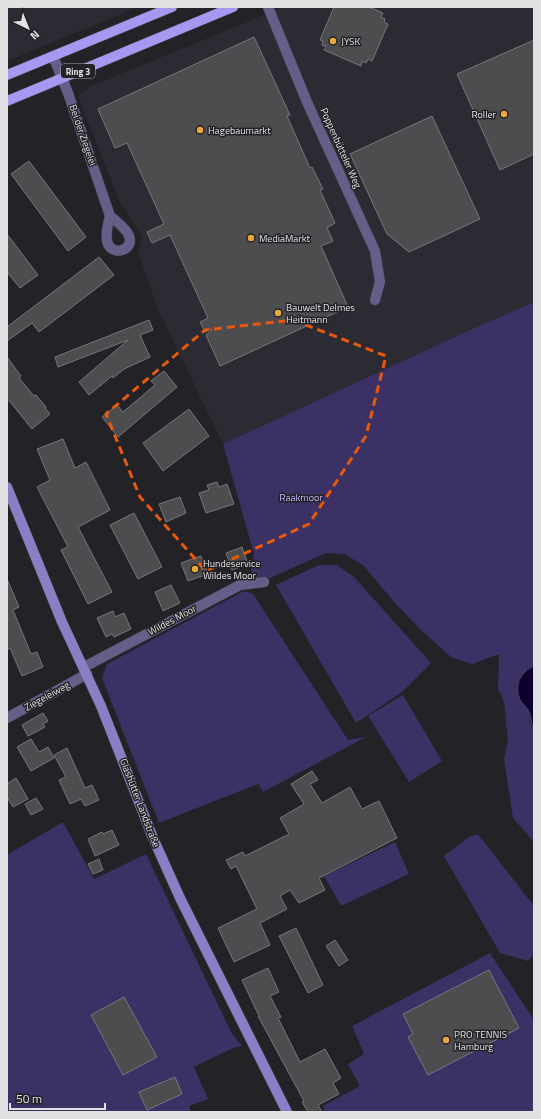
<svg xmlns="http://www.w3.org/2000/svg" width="541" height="1119" font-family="'Titillium Web',sans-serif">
<rect width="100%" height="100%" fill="#232226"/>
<path fill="#2c2b34" d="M 7,7 L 138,7 L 7,61 Z
M 283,7 L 534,7 L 534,302 L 470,330 L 223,444 L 159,312 L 138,253 L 142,238 L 138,229 L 120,203 L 78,96 L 89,87 Z"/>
<path fill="#3b3165" d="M 534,302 L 534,666 L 527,669 L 519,698 L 529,711 L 531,726 L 534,731 L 534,842 L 513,818 L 504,758 L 508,741 L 504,701 L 498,689 L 499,654 L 472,664 L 451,657 L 422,631 L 394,602 L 363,565 L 344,554 L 326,553 L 261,582 L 251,571 L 254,554 L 223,444 L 470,330 Z
M 319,565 L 337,565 L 354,577 L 431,663 L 402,692 L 356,723 L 276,585 Z
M 244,591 L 248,592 L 253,594 L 348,740 L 366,737 L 263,792 L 258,784 L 159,823 L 102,678 L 107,664 Z
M 403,695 L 442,761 L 409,782 L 368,716 Z
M 63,822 L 94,879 L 146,854 L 232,1034 L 242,1046 L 233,1048 L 194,1067 L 208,1099 L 189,1106 L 191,1112 L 7,1112 L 7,855 Z
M 478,834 L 534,906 L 534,954 L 528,961 L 500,953 L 444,856 L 469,837 Z
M 395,842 L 409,874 L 341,906 L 324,876 Z
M 490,953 L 534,1020 L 534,1112 L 325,1112 L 323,1106 L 360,1086 L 348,1064 L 364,1054 L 352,1026 Z"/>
<path fill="#0e002e" stroke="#4d4364" d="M 534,666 L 534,731 C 531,725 532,716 528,710 C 526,706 520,702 519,697 C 515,683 521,672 534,666 Z"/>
<path fill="#4d4d50" stroke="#77777b" d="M 334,7 L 369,7 L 383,13 L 381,17 L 385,19 L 384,22 L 388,24 L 372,61 L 368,59 L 366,63 L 362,61 L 361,66 L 324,50 L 326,46 L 322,45 L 323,41 L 320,40 Z
M 254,37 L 290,115 L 287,116 L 310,168 L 312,167 L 323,189 L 320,190 L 335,223 L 327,228 L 333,241 L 321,246 L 348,307 L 220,366 L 206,335 L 212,330 L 211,329 L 205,332 L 200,322 L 208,318 L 170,235 L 152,243 L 147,232 L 164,224 L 127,143 L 115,148 L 98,109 Z
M 534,40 L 534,154 L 500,170 L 457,74 Z
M 432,116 L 480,219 L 409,252 L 387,234 L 350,154 Z
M 29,161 L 86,237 L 68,251 L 11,174 Z
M 7,234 L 38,275 L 20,288 L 7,272 Z
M 99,257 L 114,275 L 39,332 L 32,323 L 7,341 L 7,327 Z
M 149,320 L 153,330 L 140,335 L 150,357 L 124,369 L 113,378 L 112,376 L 89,395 L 79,382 L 128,340 L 58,367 L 55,357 Z
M 7,357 L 21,376 L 19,378 L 34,396 L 36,395 L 46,407 L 45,408 L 50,414 L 32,429 L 7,398 Z
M 164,371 L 177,387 L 118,437 L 102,417 L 117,405 L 123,412 L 155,385 L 151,381 Z
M 189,409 L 209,436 L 163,471 L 143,443 Z
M 63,439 L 75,468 L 86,462 L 110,510 L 78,527 L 112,592 L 88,604 L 61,550 L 68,547 L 37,487 L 50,480 L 37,449 Z
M 217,482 L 219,487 L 227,484 L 234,504 L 206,513 L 199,493 L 209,490 L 207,485 Z
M 180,497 L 186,513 L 166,522 L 159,504 Z
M 134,513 L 162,567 L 138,579 L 110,525 Z
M 242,547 L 248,564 L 232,570 L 226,553 Z
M 201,556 L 208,574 L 188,581 L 181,563 Z
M 7,579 L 19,607 L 13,610 L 31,654 L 37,652 L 43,667 L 22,676 L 10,648 L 7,650 Z
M 171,585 L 180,603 L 163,611 L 155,592 Z
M 113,611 L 115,617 L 124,613 L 131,629 L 114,637 L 112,634 L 106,637 L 97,618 Z
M 43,713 L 48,721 L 43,724 L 45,727 L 28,736 L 22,725 Z
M 31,739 L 39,752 L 48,747 L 54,758 L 31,771 L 17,747 Z
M 67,748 L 85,788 L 92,785 L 99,800 L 85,806 L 81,799 L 70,804 L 59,780 L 66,777 L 54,755 Z
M 312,771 L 318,780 L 310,784 L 322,803 L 350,787 L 362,809 L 379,801 L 397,838 L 319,878 L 325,890 L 299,903 L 290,890 L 280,896 L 287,909 L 260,923 L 270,945 L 234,962 L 218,928 L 257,909 L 236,866 L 231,869 L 226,860 L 243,852 L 245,856 L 289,834 L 280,818 L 304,804 L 291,784 Z
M 16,778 L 28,799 L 13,807 L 7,797 L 7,784 Z
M 36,798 L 43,809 L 31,815 L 25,804 Z
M 112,830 L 119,845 L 95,856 L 88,839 L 102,832 L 103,834 Z
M 99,859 L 103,870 L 93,874 L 88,864 Z
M 296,928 L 323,985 L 308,993 L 279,936 Z
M 335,940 L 348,960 L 339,966 L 326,946 Z
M 268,968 L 279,992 L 270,996 L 281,1017 L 278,1018 L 300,1062 L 325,1049 L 341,1078 L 333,1083 L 339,1094 L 318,1105 L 322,1112 L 308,1112 L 302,1102 L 304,1101 L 258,1016 L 259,1016 L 242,980 Z
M 489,970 L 519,1028 L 428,1075 L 408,1037 L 413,1034 L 403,1014 Z
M 124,997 L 157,1057 L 123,1075 L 91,1015 Z
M 175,1077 L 182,1094 L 147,1110 L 139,1092 Z"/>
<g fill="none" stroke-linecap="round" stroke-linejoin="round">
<defs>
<path id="street" d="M 268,7 L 307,102 L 375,251 L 380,282 L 375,300
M 53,56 L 68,93 L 110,216 C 108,223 106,233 107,241 C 111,258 135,250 129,236 C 126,228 116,221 110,216
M 84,667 L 240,585 L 264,582
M 7,718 L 87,674"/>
<path id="secondary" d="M 7,487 L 62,622 L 101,706 L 153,838 L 180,898 L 287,1112"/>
<path id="primary" d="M 7,75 L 172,7
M 7,101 L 233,7"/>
</defs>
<use href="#street" stroke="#3e3d40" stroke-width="11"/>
<use href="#secondary" stroke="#3e3d40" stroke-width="11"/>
<use href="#primary" stroke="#3e3d40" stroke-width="11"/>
<use href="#street" stroke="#645e89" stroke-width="10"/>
<use href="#secondary" stroke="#897fc4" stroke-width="10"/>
<use href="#primary" stroke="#a598f1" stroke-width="10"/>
</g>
<path fill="none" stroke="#e8590c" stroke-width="3" stroke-dasharray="8 5" stroke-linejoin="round" d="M 293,320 L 386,356 L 366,436 L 309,524 L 206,571 L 140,497 L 106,414 L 205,330 Z"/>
<g fill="#e8ab37" stroke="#232226" stroke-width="1.5">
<circle cx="333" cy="41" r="4"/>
<circle cx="504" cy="114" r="4"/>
<circle cx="200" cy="130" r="4"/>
<circle cx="251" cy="238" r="4"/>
<circle cx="278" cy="313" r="4"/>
<circle cx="195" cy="569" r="4"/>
<circle cx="446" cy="1040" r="4"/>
</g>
<g text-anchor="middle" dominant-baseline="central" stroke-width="3" stroke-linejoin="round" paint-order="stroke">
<rect fill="#232226" stroke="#a8a7aa" stroke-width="1" x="61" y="64" width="34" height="14" rx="3"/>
<g font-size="9" font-weight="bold" fill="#e1e0e2">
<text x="78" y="71">Ring 3</text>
</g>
<g font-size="10" fill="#e1e0e2" stroke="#232226" text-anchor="start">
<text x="341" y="41">JYSK</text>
<text x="496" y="114" text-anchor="end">Roller</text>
<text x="208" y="130">Hagebaumarkt</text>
<text x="259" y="238">MediaMarkt</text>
<text x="286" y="307">Bauwelt Delmes<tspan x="286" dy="12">Heitmann</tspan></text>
<text x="203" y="563">Hundeservice<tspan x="203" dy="12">Wildes Moor</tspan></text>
<text x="454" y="1034">PRO TENNIS<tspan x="454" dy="12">Hamburg</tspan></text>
</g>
<g font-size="10" fill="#e1e0e2" stroke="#232226">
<text transform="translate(83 135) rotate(71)">Bei der Ziegelei</text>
<text transform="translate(341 148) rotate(66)">Poppenbütteler Weg</text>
<text transform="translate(172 620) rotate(-28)">Wildes Moor</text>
<text transform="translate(47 696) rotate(-29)">Ziegeleiweg</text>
<text transform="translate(140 803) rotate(69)">Glashütter Landstraße</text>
</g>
<g font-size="10" fill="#bfb6fb" stroke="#232226">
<text x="301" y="497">Raakmoor</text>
</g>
</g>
<rect width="541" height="1119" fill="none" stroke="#e1e0e2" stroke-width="16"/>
<g transform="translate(28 28) rotate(137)" stroke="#232226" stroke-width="3" paint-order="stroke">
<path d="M0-3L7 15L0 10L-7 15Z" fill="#e1e0e2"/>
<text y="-6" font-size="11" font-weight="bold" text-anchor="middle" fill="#e1e0e2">N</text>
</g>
<path d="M10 1103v6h95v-6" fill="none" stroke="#e1e0e2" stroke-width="2"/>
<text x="16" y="1103" font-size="12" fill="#e1e0e2" stroke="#232226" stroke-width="3" paint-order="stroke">50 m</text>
</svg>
